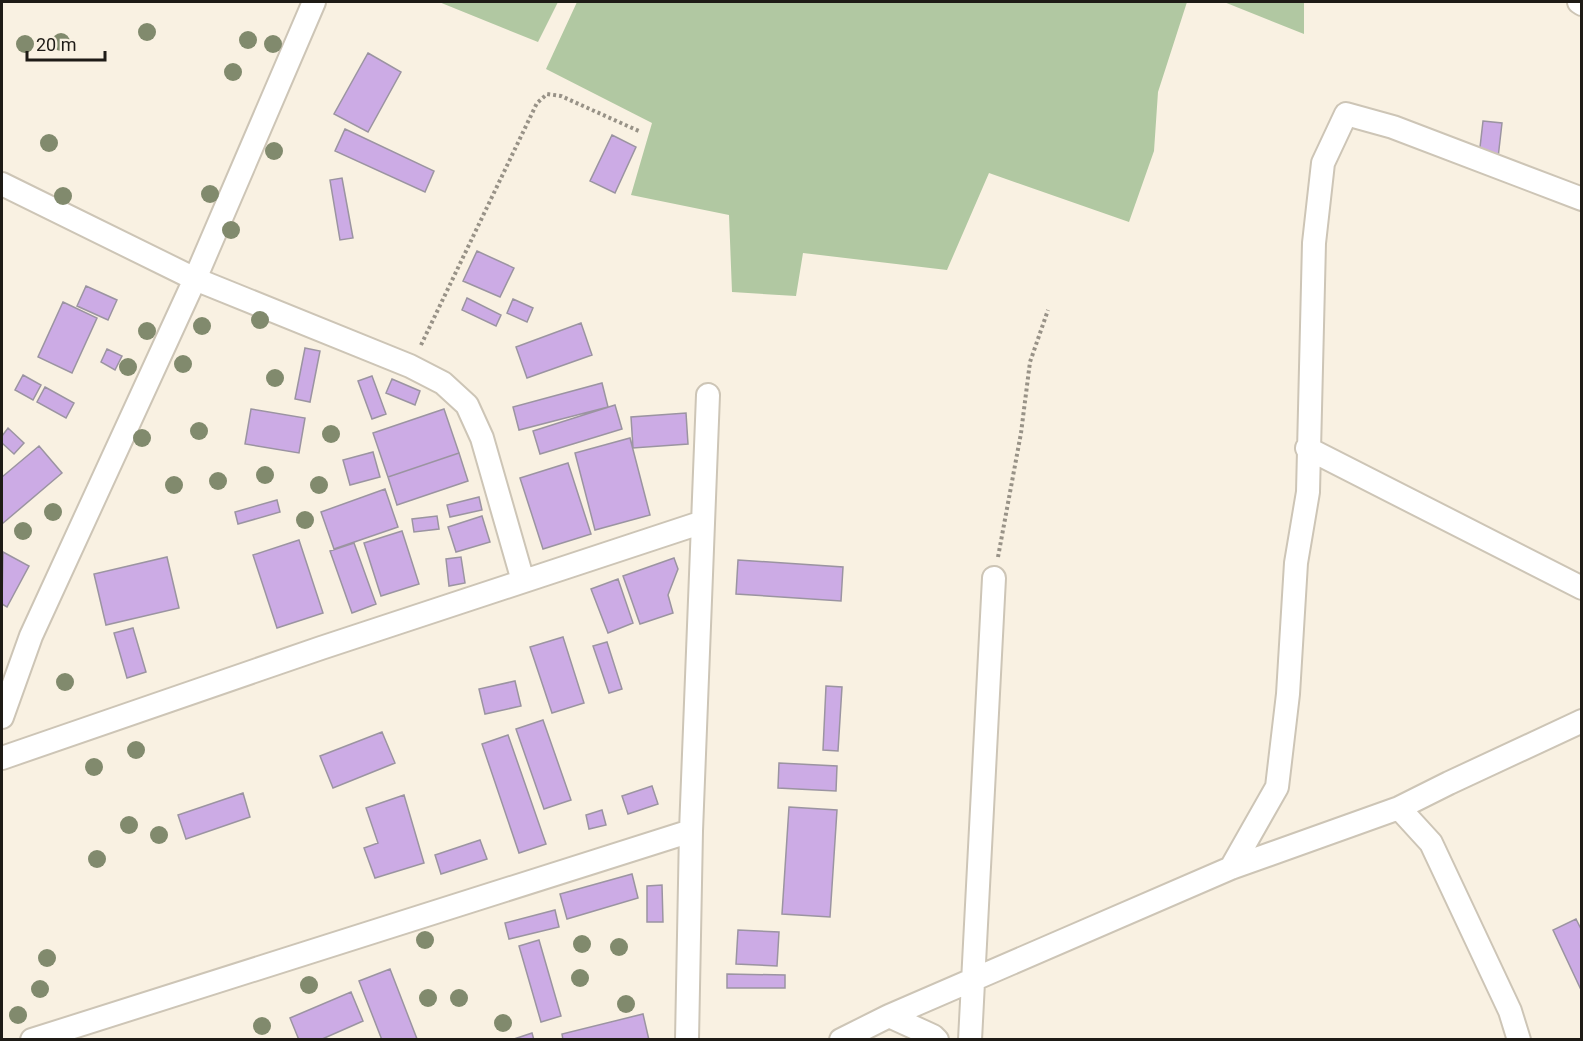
<svg xmlns="http://www.w3.org/2000/svg" width="1583" height="1041" font-family="Roboto,sans-serif">
<rect width="100%" height="100%" fill="#f9f1e2"/>
<path fill="#b1c8a2" d="M 439,2 L 558,2 L 538,42 Z
M 577,2 L 1187,2 L 1158,92 L 1154,151 L 1129,222 L 989,173 L 947,270 L 803,253 L 796,296 L 732,292 L 729,215 L 631,195 L 652,123 L 546,69 Z
M 1224,2 L 1304,2 L 1304,34 Z"/>
<path fill="#ccabe5" stroke="#9b94a1" stroke-width="1.5" d="M 368,53 L 401,72 L 368,132 L 334,114 Z
M 1483,121 L 1502,123 L 1498,158 L 1479,156 Z
M 345,129 L 434,171 L 425,192 L 335,151 Z
M 612,135 L 636,147 L 615,193 L 590,181 Z
M 342,178 L 353,238 L 340,240 L 330,180 Z
M 477,251 L 514,268 L 500,297 L 463,281 Z
M 86,286 L 117,300 L 108,320 L 77,306 Z
M 467,298 L 501,315 L 496,326 L 462,310 Z
M 513,299 L 533,308 L 527,322 L 507,313 Z
M 63,302 L 97,318 L 72,373 L 38,357 Z
M 581,323 L 592,355 L 527,378 L 516,347 Z
M 305,348 L 320,351 L 310,402 L 295,399 Z
M 107,349 L 122,356 L 115,370 L 101,362 Z
M 23,375 L 41,385 L 33,400 L 15,390 Z
M 372,376 L 386,414 L 372,419 L 358,381 Z
M 392,379 L 420,391 L 415,405 L 386,393 Z
M 602,383 L 608,407 L 519,430 L 513,407 Z
M 45,387 L 74,403 L 66,418 L 37,402 Z
M 615,405 L 622,429 L 540,454 L 533,431 Z
M 251,409 L 305,418 L 299,453 L 245,444 Z
M 444,409 L 459,453 L 388,477 L 373,433 Z
M 686,413 L 688,444 L 633,448 L 631,417 Z
M 8,428 L 24,443 L 14,454 L 2,443 L 2,436 Z
M 630,438 L 650,515 L 595,530 L 575,453 Z
M 39,446 L 62,473 L 2,524 L 2,477 Z
M 373,452 L 380,477 L 350,485 L 343,460 Z
M 459,453 L 468,481 L 397,505 L 388,477 Z
M 568,463 L 591,534 L 543,549 L 520,478 Z
M 385,489 L 398,527 L 334,549 L 321,512 Z
M 479,497 L 482,510 L 450,517 L 447,505 Z
M 277,500 L 280,512 L 238,524 L 235,512 Z
M 437,516 L 439,529 L 414,532 L 412,519 Z
M 482,516 L 490,542 L 456,552 L 448,527 Z
M 402,531 L 419,584 L 381,596 L 364,543 Z
M 299,540 L 323,613 L 277,628 L 253,555 Z
M 354,543 L 376,604 L 352,613 L 330,551 Z
M 3,552 L 29,566 L 7,607 L 2,604 Z
M 167,557 L 179,608 L 106,625 L 94,574 Z
M 461,557 L 465,583 L 449,586 L 446,559 Z
M 674,558 L 678,569 L 668,595 L 673,613 L 640,624 L 623,576 Z
M 738,560 L 843,567 L 841,601 L 736,594 Z
M 618,579 L 633,623 L 608,633 L 591,589 Z
M 133,628 L 146,672 L 127,678 L 114,633 Z
M 563,637 L 584,703 L 552,713 L 530,647 Z
M 607,642 L 622,689 L 609,693 L 593,646 Z
M 515,681 L 521,706 L 485,714 L 479,689 Z
M 826,686 L 842,687 L 838,751 L 823,750 Z
M 543,720 L 571,800 L 544,809 L 516,729 Z
M 382,732 L 395,763 L 333,788 L 320,756 Z
M 508,735 L 546,844 L 519,853 L 482,744 Z
M 779,763 L 837,766 L 836,791 L 778,788 Z
M 652,786 L 658,804 L 628,814 L 622,796 Z
M 243,793 L 250,817 L 186,839 L 178,815 Z
M 404,795 L 424,863 L 375,878 L 364,848 L 378,843 L 366,808 Z
M 789,807 L 837,810 L 830,917 L 782,914 Z
M 602,810 L 606,825 L 589,829 L 586,815 Z
M 480,840 L 487,859 L 441,874 L 435,855 Z
M 632,874 L 638,898 L 567,919 L 560,894 Z
M 662,885 L 663,922 L 647,922 L 647,886 Z
M 555,910 L 559,927 L 509,939 L 505,923 Z
M 1576,919 L 1582,931 L 1582,992 L 1553,930 Z
M 738,930 L 779,932 L 777,966 L 736,964 Z
M 539,940 L 561,1016 L 541,1022 L 519,946 Z
M 390,969 L 417,1039 L 415,1040 L 382,1040 L 359,981 Z
M 727,974 L 785,975 L 785,988 L 727,988 Z
M 351,992 L 363,1021 L 320,1040 L 299,1040 L 290,1018 Z
M 643,1014 L 649,1040 L 563,1040 L 562,1034 Z
M 532,1033 L 534,1040 L 511,1040 Z"/>
<g fill="none" stroke-linecap="round" stroke-linejoin="round">
<defs>
<path id="street" d="M 1579,2 L 1582,4
M 2,184 L 195,279 L 410,366 L 443,383 L 467,405 L 482,438 L 523,581
M 1307,448 L 1582,588
M 2,717 L 31,636 L 195,279 L 314,2
M 2,758 L 321,648 L 703,522
M 1399,808 L 1431,843 L 1510,1011 L 1519,1040
M 1231,868 L 1277,787 L 1288,694 L 1296,563 L 1308,492 L 1314,243 L 1323,163 L 1346,114 L 1393,127 L 1582,199
M 889,1016 L 933,1036 L 937,1040
M 32,1040 L 691,831
M 687,1040 L 691,831 L 708,395
M 841,1040 L 889,1016 L 1231,868 L 1399,808 L 1449,783 L 1582,721
M 970,1040 L 994,578"/>
</defs>
<use href="#street" stroke="#cdc5b6" stroke-width="26"/>
<path stroke="#989287" stroke-width="4" stroke-dasharray="3 3" stroke-linecap="butt" d="M 421,345 L 537,103 L 547,94 L 561,96 L 641,132
M 998,557 L 1021,433 L 1030,362 L 1048,310"/>
<use href="#street" stroke="#fff" stroke-width="22"/>
</g>
<g fill="#818a6d">
<circle cx="147" cy="32" r="9"/>
<circle cx="248" cy="40" r="9"/>
<circle cx="61" cy="42" r="9"/>
<circle cx="25" cy="44" r="9"/>
<circle cx="273" cy="44" r="9"/>
<circle cx="233" cy="72" r="9"/>
<circle cx="49" cy="143" r="9"/>
<circle cx="274" cy="151" r="9"/>
<circle cx="210" cy="194" r="9"/>
<circle cx="63" cy="196" r="9"/>
<circle cx="231" cy="230" r="9"/>
<circle cx="260" cy="320" r="9"/>
<circle cx="202" cy="326" r="9"/>
<circle cx="147" cy="331" r="9"/>
<circle cx="183" cy="364" r="9"/>
<circle cx="128" cy="367" r="9"/>
<circle cx="275" cy="378" r="9"/>
<circle cx="199" cy="431" r="9"/>
<circle cx="331" cy="434" r="9"/>
<circle cx="142" cy="438" r="9"/>
<circle cx="265" cy="475" r="9"/>
<circle cx="218" cy="481" r="9"/>
<circle cx="174" cy="485" r="9"/>
<circle cx="319" cy="485" r="9"/>
<circle cx="53" cy="512" r="9"/>
<circle cx="305" cy="520" r="9"/>
<circle cx="23" cy="531" r="9"/>
<circle cx="65" cy="682" r="9"/>
<circle cx="136" cy="750" r="9"/>
<circle cx="94" cy="767" r="9"/>
<circle cx="129" cy="825" r="9"/>
<circle cx="159" cy="835" r="9"/>
<circle cx="97" cy="859" r="9"/>
<circle cx="425" cy="940" r="9"/>
<circle cx="582" cy="944" r="9"/>
<circle cx="619" cy="947" r="9"/>
<circle cx="47" cy="958" r="9"/>
<circle cx="580" cy="978" r="9"/>
<circle cx="309" cy="985" r="9"/>
<circle cx="40" cy="989" r="9"/>
<circle cx="428" cy="998" r="9"/>
<circle cx="459" cy="998" r="9"/>
<circle cx="626" cy="1004" r="9"/>
<circle cx="18" cy="1015" r="9"/>
<circle cx="503" cy="1023" r="9"/>
<circle cx="262" cy="1026" r="9"/>
</g>
<rect width="1583" height="1041" fill="none" stroke="#1e1b16" stroke-width="6"/>
<path d="M27 51v9h78v-9" fill="none" stroke="#1e1b16" stroke-width="3"/>
<text x="36" y="51" font-size="18" fill="#1e1b16" stroke="#f9f1e2" stroke-width="4.5" paint-order="stroke">20 m</text>
</svg>
